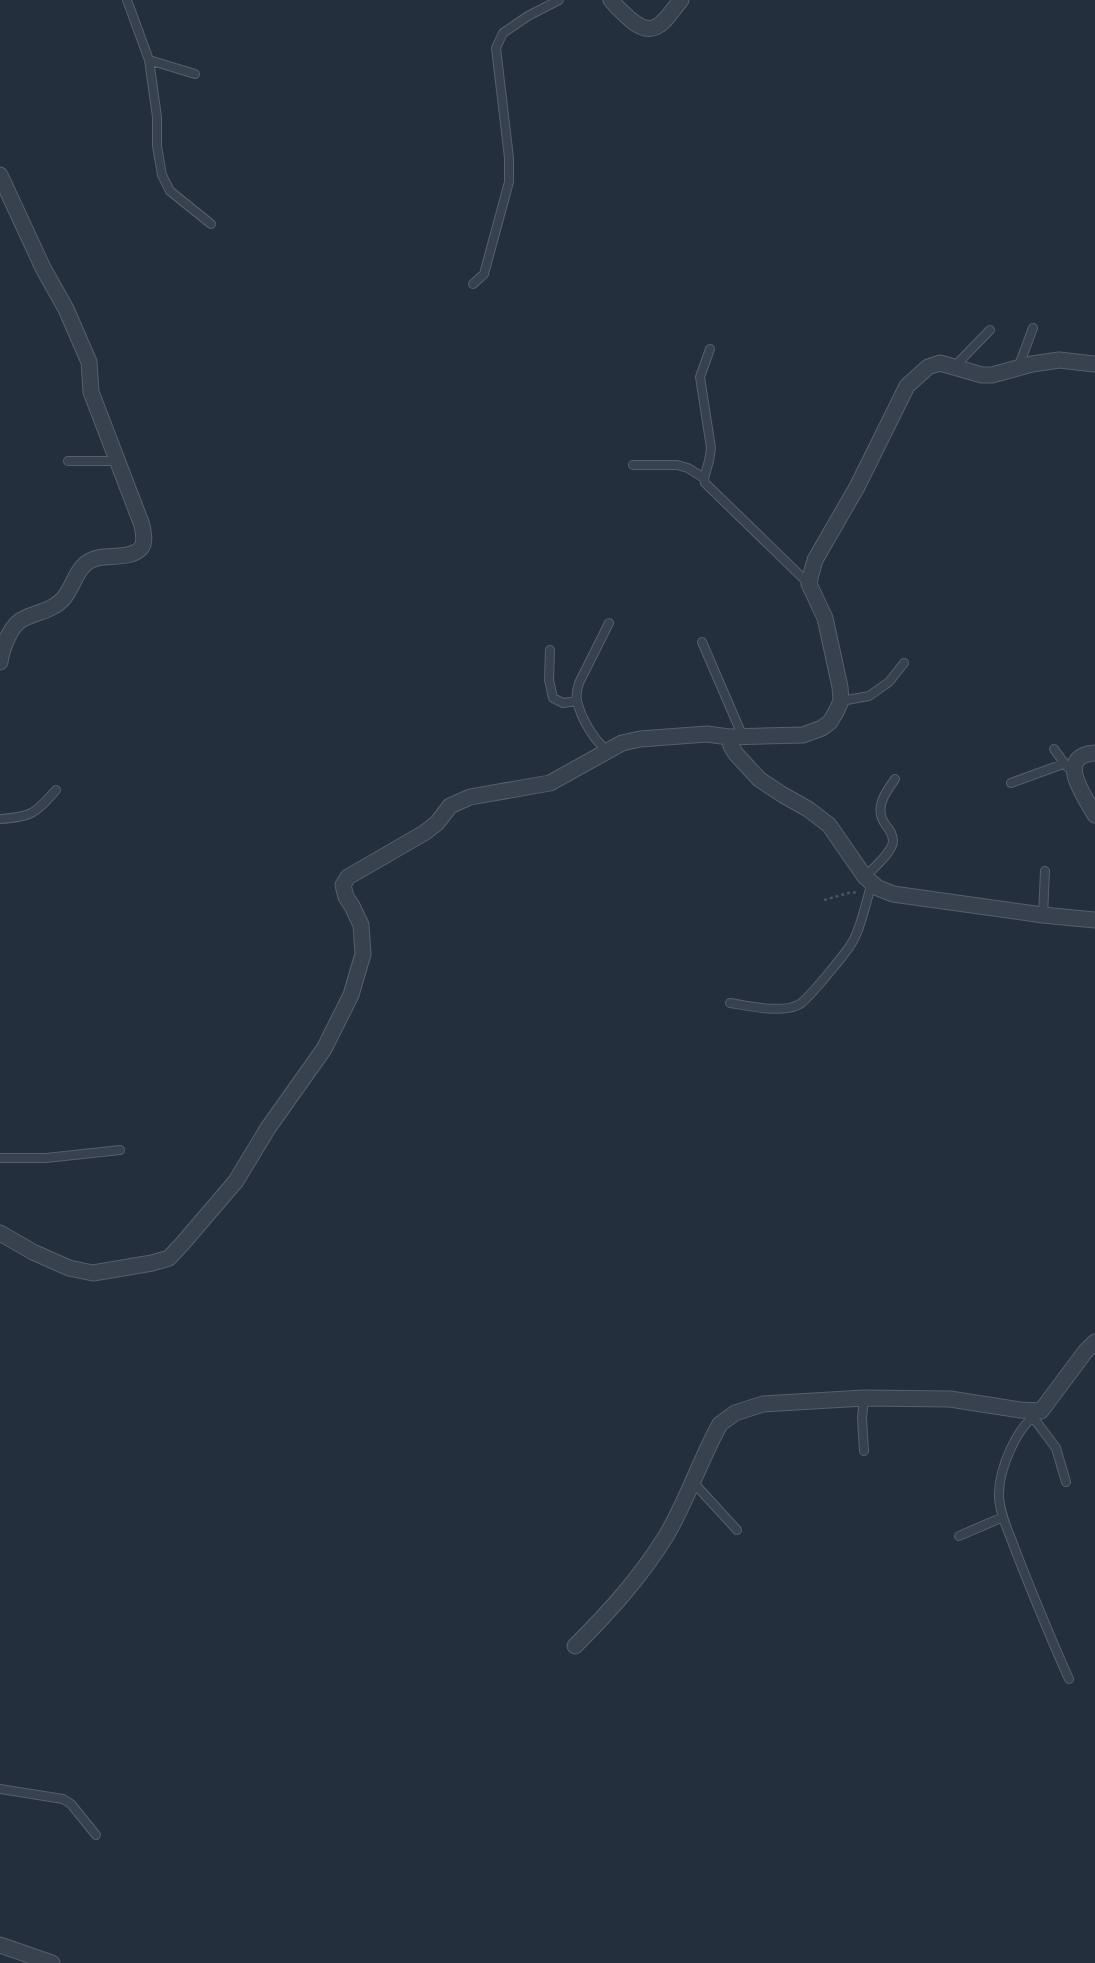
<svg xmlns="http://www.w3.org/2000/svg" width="1095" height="1963" font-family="'Noto Sans',sans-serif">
<rect width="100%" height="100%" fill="#242f3e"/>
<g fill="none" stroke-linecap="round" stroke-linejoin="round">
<defs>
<path id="lane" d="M 127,0 L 149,60 L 157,117 L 157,146 L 162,175 L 170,191 L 211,224
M 149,60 L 195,74
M 473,284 L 484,274 L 509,182 L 509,158 L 496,48 L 503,33 L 528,16 L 559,0
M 710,349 L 700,377 L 711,448 L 709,461 L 704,478 L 705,483 L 809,584
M 955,366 L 990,330
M 1018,368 L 1033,328
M 68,461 L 117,461
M 633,465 L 677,465 L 688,468 L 704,478
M 702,642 L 743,737
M 550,650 L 549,680 L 553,698 L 563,703 L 577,701
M 841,701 L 869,696 L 889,682 L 904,663
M 1054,749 L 1067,767
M 608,751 C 594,741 581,718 577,701 C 576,695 577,689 579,683 L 609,623
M 1011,783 L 1063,764
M 0,819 C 31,817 35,814 56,790
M 865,877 C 872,869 893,852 893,841 C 893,834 889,829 885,824 C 874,808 885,793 895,779
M 1043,915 L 1045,871
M 730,1003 C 749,1006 783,1014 800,1004 C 809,998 847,952 853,941 C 862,925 866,901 872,883
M 0,1158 L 46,1158 L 120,1150
M 1040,1412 C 1017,1425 998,1470 999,1497 C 1000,1516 1010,1534 1016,1552 C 1033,1595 1050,1637 1069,1679
M 1032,1416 L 1056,1448 L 1066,1482
M 864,1451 L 862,1418 L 864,1398
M 693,1482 L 737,1530
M 959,1536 L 1003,1517
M 0,1789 L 63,1799 L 71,1804 L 96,1835"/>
<path id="street" d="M 611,0 C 617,8 623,13 631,20 C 656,41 665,19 681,0
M 0,175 L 43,268 L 66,309 L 89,362 L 91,392 L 142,525 C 143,532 146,542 141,548 C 130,560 107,554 94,559 C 76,565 74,587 63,599 C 53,610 38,612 25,618 C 11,623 2,648 0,662
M 1095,364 L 1059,360 L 1032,364 L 992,375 L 982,375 L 940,363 L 928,367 L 907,386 L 857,487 L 815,560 L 811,574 L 809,584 L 825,618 L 840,687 L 841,701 L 836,712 L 830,722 L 822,728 L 803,735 L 729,737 L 731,746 L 736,754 L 759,779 L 783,795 L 808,809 L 829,825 L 865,877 L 878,888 L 893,894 L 1043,915 L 1095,920
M 1095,753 C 1054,756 1085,797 1095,815
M 0,1233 L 33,1252 L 69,1268 L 93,1273 L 152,1263 L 169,1258 L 183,1243 L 236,1181 L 268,1128 L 324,1049 L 351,995 L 363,954 L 361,925 L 352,906 L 346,897 L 343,885 L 348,877 L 424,833 L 437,823 L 450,806 L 470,797 L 550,783 L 622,743 L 640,739 L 707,734 L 729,737
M 575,1646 C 609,1612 640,1578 666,1536 C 687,1501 700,1460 720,1424 L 735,1413 L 763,1404 L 864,1398 L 950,1399 L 1020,1410 L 1041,1411 L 1085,1352 L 1095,1342
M 0,1945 L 52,1963"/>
</defs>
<use href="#lane" stroke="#565f6c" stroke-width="10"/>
<use href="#street" stroke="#565f6c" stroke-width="17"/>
<path stroke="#44595c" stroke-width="2.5" stroke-dasharray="3 3" stroke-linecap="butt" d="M 824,900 L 852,892 L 858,893"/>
<use href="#lane" stroke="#38414e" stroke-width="8"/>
<use href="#street" stroke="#38414e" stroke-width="15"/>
</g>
</svg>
